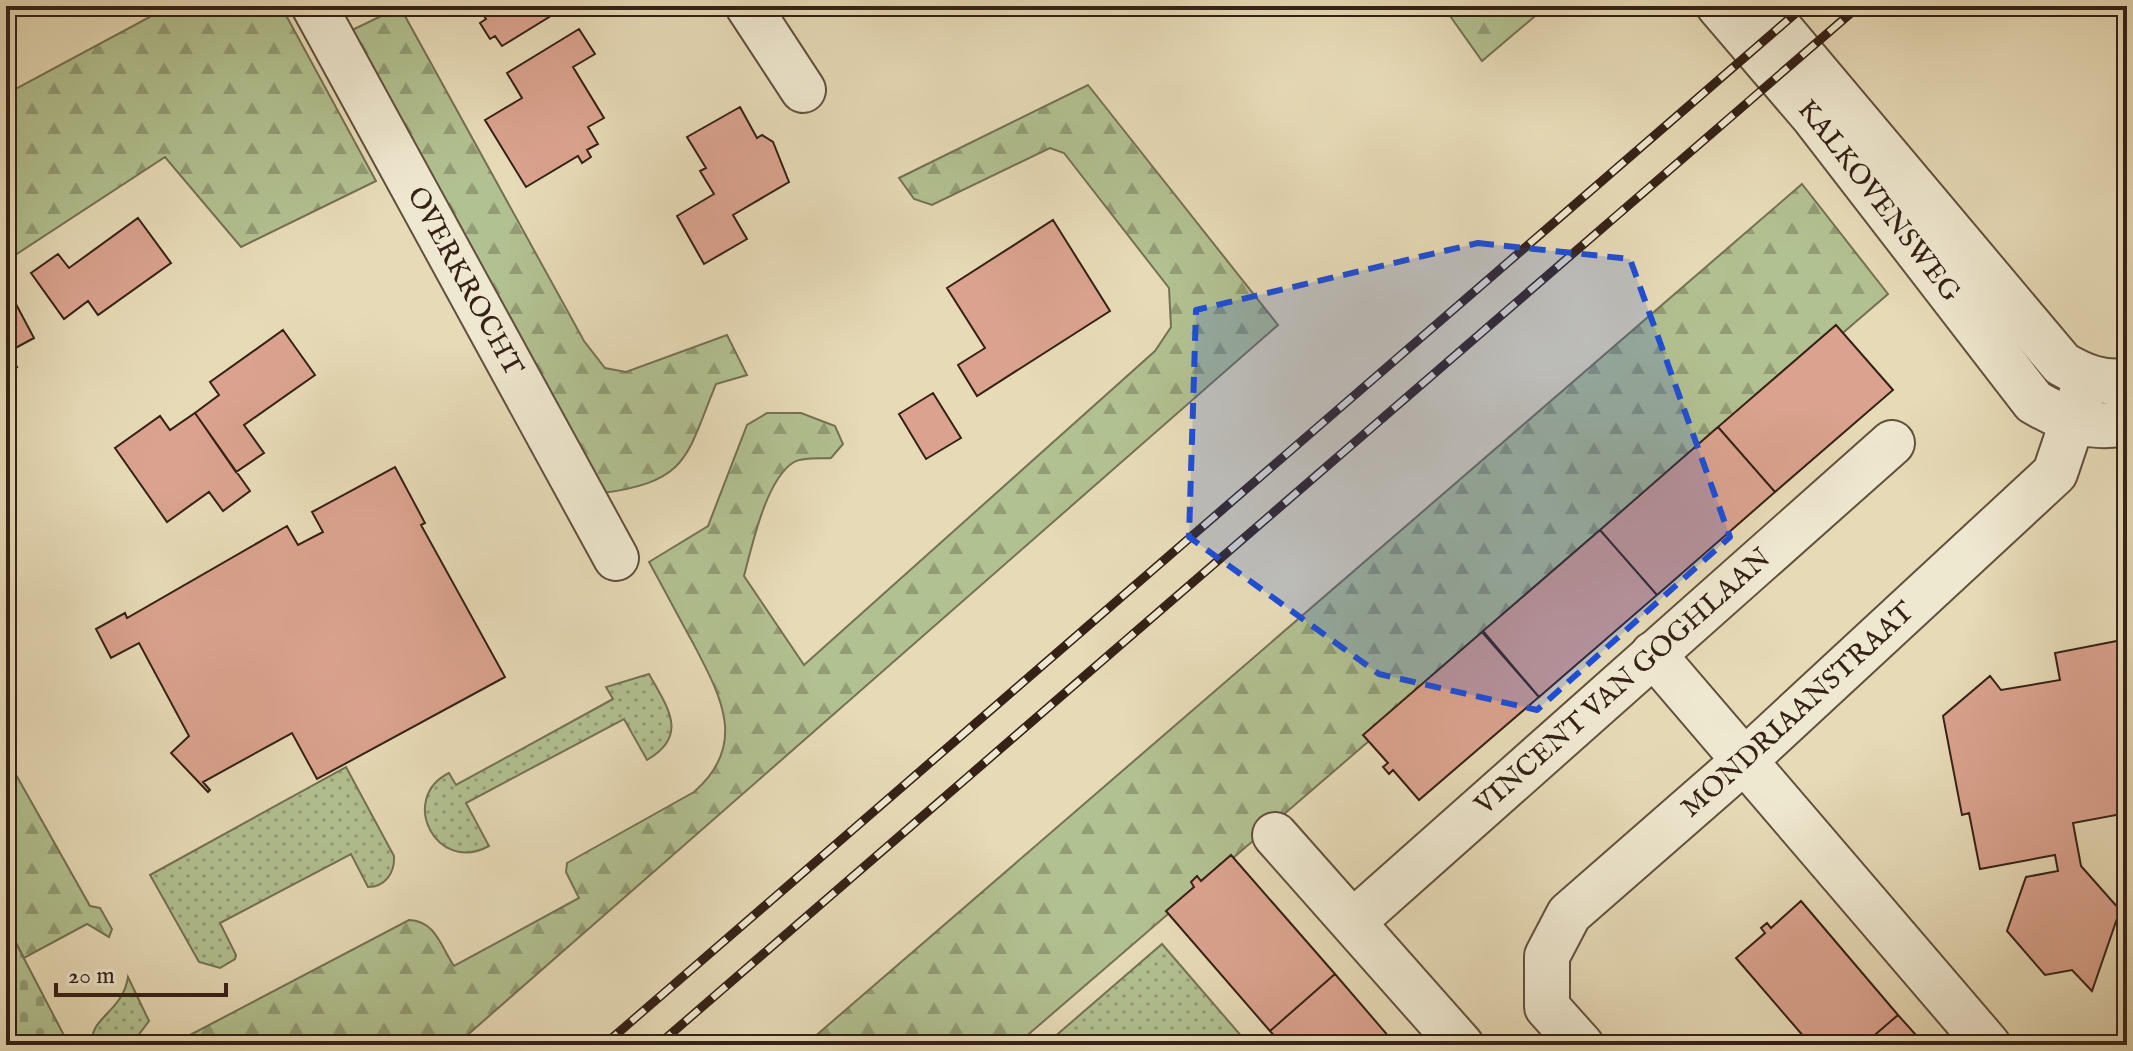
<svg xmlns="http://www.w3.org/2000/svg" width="2133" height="1051" font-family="'IM FELL English',serif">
<defs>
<pattern id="grass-dots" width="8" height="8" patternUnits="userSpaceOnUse" patternTransform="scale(2)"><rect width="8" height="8" fill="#b2c191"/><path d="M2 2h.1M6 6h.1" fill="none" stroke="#929c75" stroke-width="1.8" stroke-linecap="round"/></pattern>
<pattern id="forest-firs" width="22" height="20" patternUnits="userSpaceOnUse" patternTransform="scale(2)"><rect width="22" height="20" fill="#b2c191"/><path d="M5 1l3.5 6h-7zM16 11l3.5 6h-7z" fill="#929c75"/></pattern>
<pattern id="cemetery-stones" width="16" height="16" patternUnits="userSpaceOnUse" patternTransform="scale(2)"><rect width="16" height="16" fill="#b2c191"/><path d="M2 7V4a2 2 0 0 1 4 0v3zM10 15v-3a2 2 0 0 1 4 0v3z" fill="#929c75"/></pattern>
</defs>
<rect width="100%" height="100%" fill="#e7dbb7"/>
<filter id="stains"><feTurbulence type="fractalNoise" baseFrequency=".0025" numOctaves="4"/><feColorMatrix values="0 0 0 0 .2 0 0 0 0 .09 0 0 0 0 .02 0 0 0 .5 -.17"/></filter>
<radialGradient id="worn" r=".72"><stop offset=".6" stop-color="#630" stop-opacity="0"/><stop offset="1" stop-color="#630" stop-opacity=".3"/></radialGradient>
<path fill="url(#grass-dots)" stroke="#747154" stroke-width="2" d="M 649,674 C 667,707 690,735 647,760 L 624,719 L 466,803 L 489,846 C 436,875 398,798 449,773 L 456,785 L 613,699 L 606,687 Z
M 346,767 L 394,856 C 395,873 385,887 368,887 L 351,854 L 220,923 L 236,955 L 235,959 L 220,968 L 199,962 L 150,875 Z
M 1162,944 L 1249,1045 L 1045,1045 Z
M 128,977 L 149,1021 L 131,1045 L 97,1045 L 92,1039 C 94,1016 123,1010 128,977 Z"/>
<path fill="url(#forest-firs)" stroke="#747154" stroke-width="2" d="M 170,6 L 281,6 L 376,181 L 241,247 L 165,157 L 6,261 L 6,94 Z
M 1443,6 L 1547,6 L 1482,61 Z
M 400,7 L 584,341 L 605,368 L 626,372 L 727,335 L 747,375 L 716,384 C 686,457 689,481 603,493 L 350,31 Z
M 1088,85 L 1278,325 L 456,1045 L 171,1045 L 409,920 C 436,921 441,947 454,966 L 579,898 L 566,872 L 567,863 L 694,792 C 749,744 720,695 693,643 C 678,616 664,589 649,562 L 708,526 L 747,425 L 767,413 L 801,413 L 835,426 L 843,444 L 831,458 C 820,459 803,457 794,462 C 766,479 752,546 744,576 L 804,665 L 1155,351 L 1171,327 L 1169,288 L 1064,153 L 1050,148 L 932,205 L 914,199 L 899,178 Z
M 1802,184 L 1888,294 L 1016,1045 L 805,1045 Z
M 6,757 L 90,906 L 100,908 L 112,929 L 109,937 L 87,924 L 24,958 L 6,924 Z"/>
<path fill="url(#cemetery-stones)" stroke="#747154" stroke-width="2" d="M 6,924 L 69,1045 L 6,1045 Z"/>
<path fill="#dba38f" stroke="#352116" stroke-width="2" d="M 478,6 L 567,6 L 502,46 L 495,36 L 490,39 L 480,23 L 486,19 Z
M 579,29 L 595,54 L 573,67 L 604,118 L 588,127 L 598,144 L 587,150 L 591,157 L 582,163 L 578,156 L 526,187 L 485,120 L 522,98 L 507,73 Z
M 740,107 L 757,138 L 762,135 L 773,142 L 789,182 L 733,215 L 747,239 L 704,264 L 677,216 L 714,194 L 700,171 L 706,168 L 687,137 Z
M 138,218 L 171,263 L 98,315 L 88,301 L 64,319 L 31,273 L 58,254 L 69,268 Z
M 1053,220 L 1110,311 L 977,396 L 958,365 L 985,348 L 947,288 Z
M 8,289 L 34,338 L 8,352 L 17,367 L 6,373 Z
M 1836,325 L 1893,390 L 1775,492 L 1718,427 Z
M 283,330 L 315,375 L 244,425 L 264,453 L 236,472 L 195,413 L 219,395 L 210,382 Z
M 933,393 L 961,438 L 926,459 L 899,414 Z
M 195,413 L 250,491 L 223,511 L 209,492 L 167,522 L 115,448 L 160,416 L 170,430 Z
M 1718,427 L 1775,492 L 1657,595 L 1600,530 Z
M 395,467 L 425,523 L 421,525 L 505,677 L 317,779 L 292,733 L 203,782 L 210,790 L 208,792 L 171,753 L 189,736 L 139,643 L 111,658 L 96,629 L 125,613 L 127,618 L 287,526 L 298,545 L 323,532 L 312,512 Z
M 1600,530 L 1657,595 L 1539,697 L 1483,631 Z
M 1482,632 L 1539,697 L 1419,800 L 1393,770 L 1389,774 L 1383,767 L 1388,763 L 1363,735 Z
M 2127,639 L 2127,813 L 2073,823 L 2081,866 L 2120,910 L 2092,991 L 2072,970 L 2045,975 L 2007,931 L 2026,877 L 2058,871 L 2055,855 L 1980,869 L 1969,813 L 1962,815 L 1943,716 L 1990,676 L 2001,690 L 2060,680 L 2055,653 Z
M 1231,855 L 1335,974 L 1270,1031 L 1166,911 L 1194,887 L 1191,882 L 1197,876 L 1201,881 Z
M 1801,901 L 1898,1015 L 1863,1045 L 1811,1045 L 1736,958 L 1765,933 L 1761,928 L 1767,923 L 1771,928 Z
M 1335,974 L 1396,1045 L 1282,1045 L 1270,1031 Z
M 1898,1015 L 1925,1045 L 1863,1045 Z"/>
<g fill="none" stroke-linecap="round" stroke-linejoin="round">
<defs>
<g id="minor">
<path id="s1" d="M 314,6 L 616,558"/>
<path d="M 748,6 L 803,90"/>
<path id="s2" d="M 1719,6 L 1814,117 L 2034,402 C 2065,420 2090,430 2127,423"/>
<path d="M 1761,6 L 2062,364 C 2083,376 2101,384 2127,381"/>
<path d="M 1653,654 L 1988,1045"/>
<path d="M 1275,835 L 1461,1045"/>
<path id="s3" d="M 1354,921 L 1892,443"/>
<path id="s4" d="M 1581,1045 L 1547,1007 L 1547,956 L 1569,914 L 1743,762 L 2055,473 L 2087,378"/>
</g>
</defs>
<use href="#minor" stroke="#62503e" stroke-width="48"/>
<use href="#minor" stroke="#efe8d0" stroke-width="44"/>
<defs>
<path id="rail" d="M 604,1045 L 1804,6
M 658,1045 L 1859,6"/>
</defs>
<use href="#rail" stroke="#352116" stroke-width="9"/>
<use href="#rail" stroke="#efe8d0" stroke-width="6" stroke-dasharray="18" stroke-linecap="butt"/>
</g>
<path fill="#1d4ed8" fill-opacity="0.2" stroke="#1d4ed8" stroke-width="6" stroke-dasharray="16 10" stroke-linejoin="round" d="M 1478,243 L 1630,259 L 1730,537 L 1537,710 L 1379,674 L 1189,537 L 1196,310 Z"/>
<g text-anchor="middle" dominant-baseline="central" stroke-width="8" stroke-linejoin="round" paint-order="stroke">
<g font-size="28" fill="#352116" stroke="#efe8d0">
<text stroke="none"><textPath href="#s2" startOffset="252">KALKOVENSWEG</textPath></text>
<text stroke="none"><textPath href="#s1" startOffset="314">OVERKROCHT</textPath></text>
<text stroke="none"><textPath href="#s3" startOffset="360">VINCENT VAN GOGHLAAN</textPath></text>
<text stroke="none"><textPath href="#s4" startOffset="456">MONDRIAANSTRAAT</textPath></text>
</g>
</g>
<rect width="2133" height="1051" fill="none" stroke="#e7dbb7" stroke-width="32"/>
<rect x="8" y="8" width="2117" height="1035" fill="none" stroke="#352116" stroke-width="4"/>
<rect x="16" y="16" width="2101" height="1019" fill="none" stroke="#352116" stroke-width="2"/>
<path d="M56 983v12h170v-12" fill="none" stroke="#352116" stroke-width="4"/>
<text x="68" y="983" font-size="24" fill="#352116" stroke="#efe8d0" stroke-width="6" paint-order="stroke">20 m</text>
<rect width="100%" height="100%" filter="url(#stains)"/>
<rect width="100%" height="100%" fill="url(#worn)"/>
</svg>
